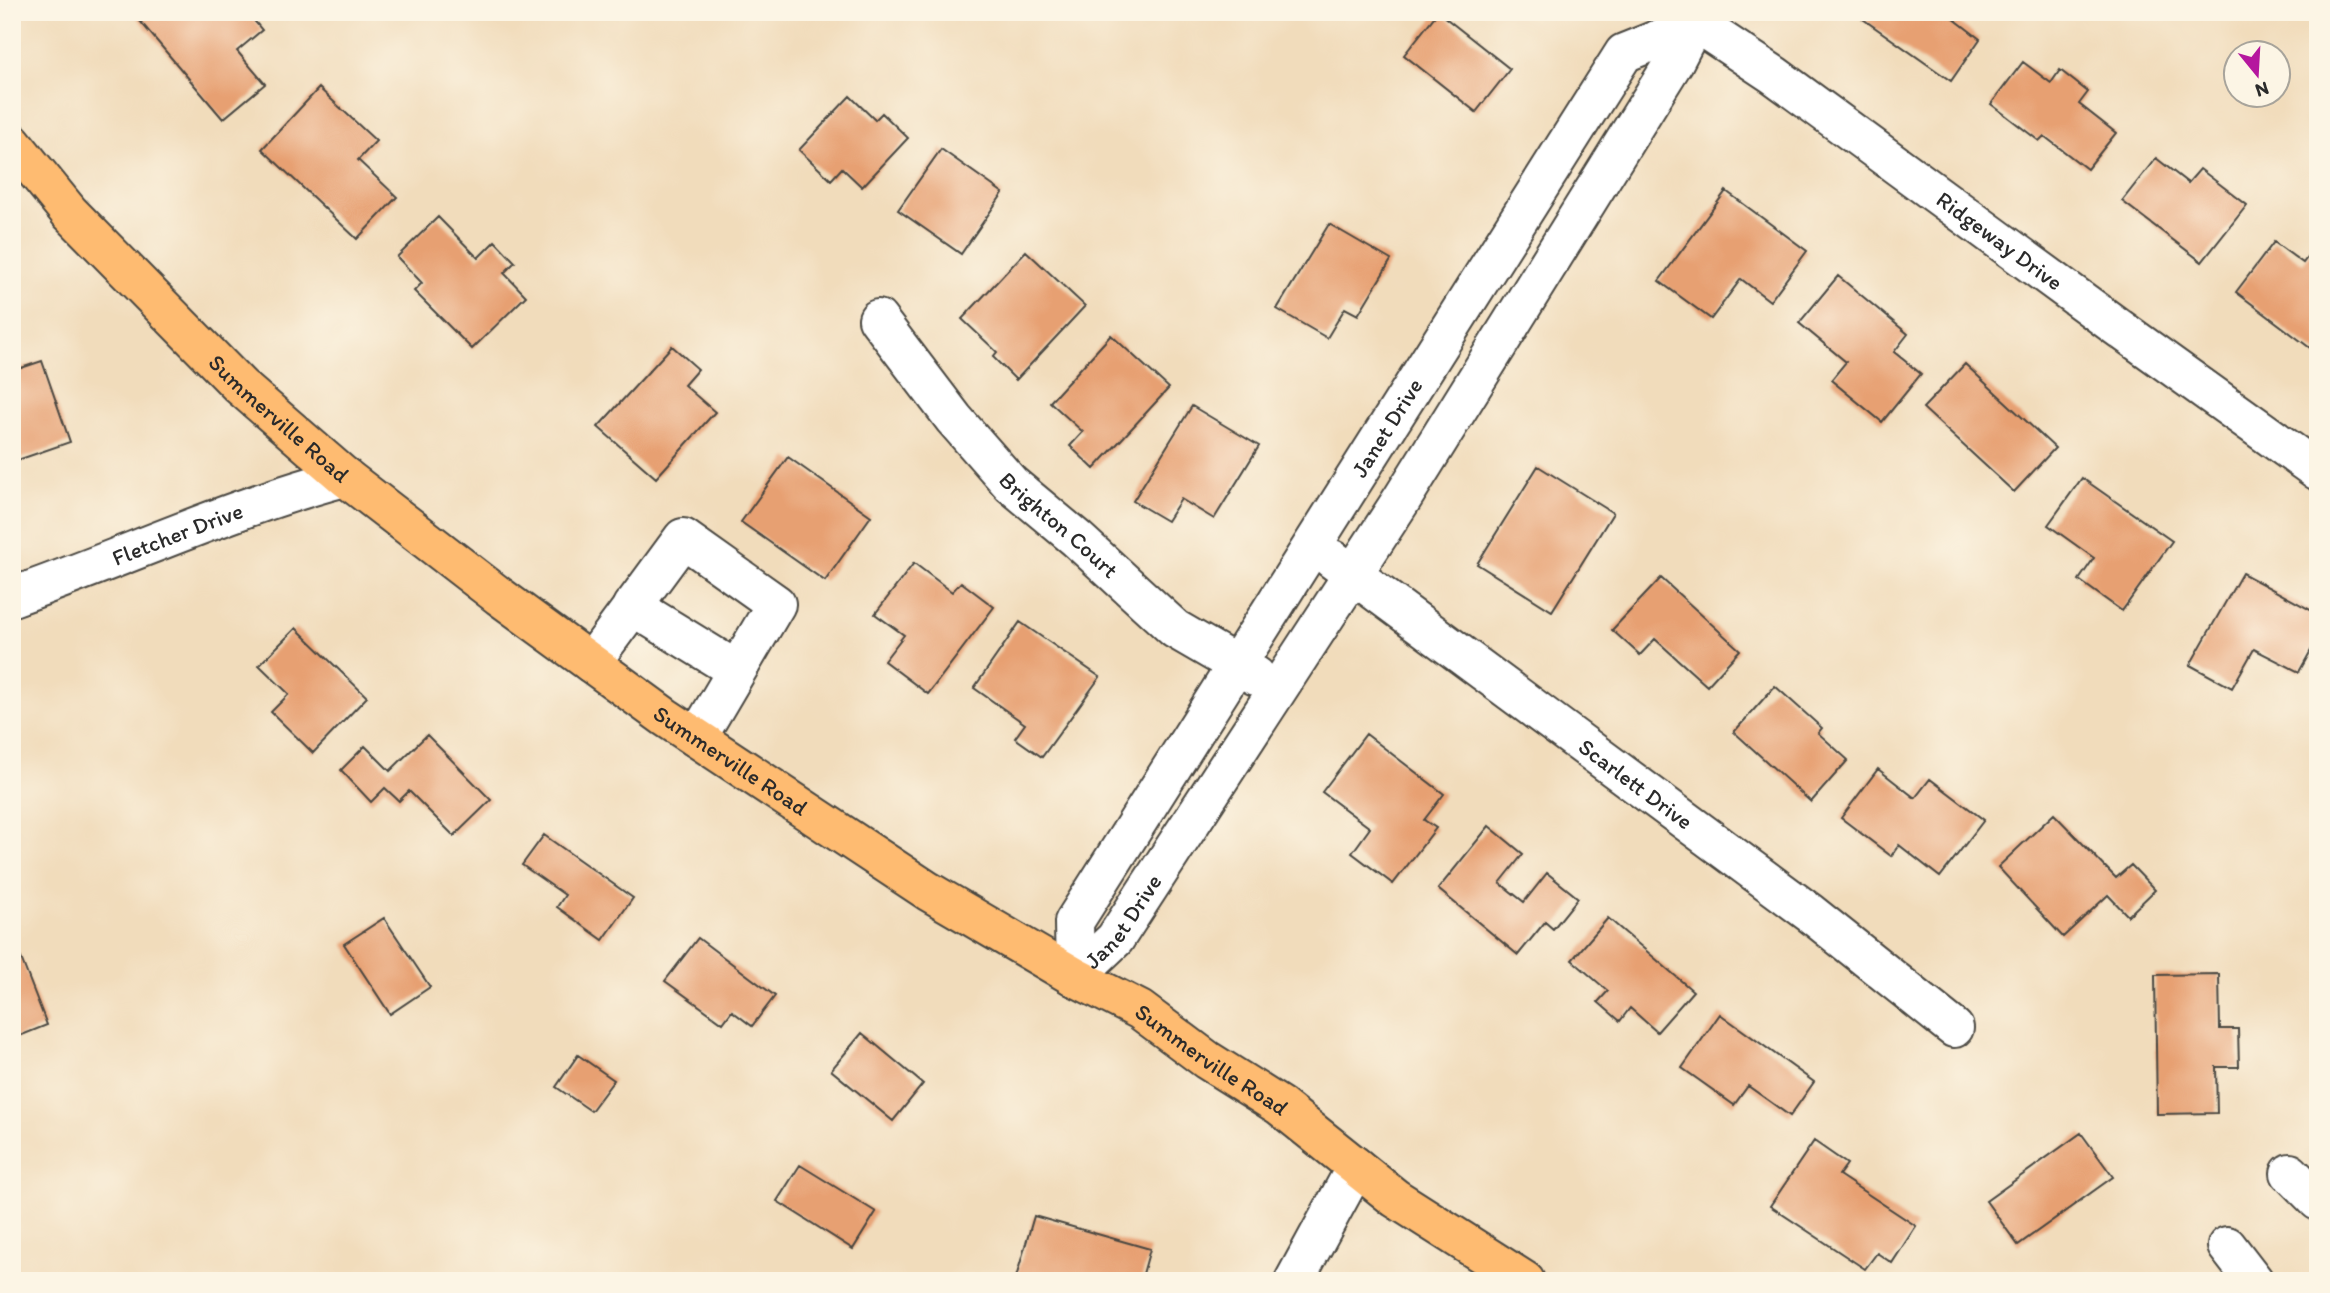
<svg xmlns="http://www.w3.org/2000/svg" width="2330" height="1293" font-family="Itim,sans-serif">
<rect width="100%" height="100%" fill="#fcf5e5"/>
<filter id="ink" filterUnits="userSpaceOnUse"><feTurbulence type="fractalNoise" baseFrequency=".0143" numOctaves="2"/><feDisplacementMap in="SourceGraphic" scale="14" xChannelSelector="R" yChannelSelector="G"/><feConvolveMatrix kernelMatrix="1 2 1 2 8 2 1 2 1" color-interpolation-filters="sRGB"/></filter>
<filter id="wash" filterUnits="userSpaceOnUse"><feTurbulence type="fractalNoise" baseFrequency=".00686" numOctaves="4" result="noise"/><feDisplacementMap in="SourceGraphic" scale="28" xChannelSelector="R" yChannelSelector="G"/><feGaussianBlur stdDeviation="1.57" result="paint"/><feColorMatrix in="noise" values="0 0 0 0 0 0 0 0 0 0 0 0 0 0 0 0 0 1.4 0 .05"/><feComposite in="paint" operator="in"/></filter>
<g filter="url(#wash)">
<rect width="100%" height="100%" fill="#f1dcbb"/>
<g id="blocks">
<path fill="#e7a072" d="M 136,12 L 247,12 L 262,30 L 237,51 L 265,84 L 223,119 L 134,14 Z
M 1438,12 L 1510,69 L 1476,112 L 1404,55 Z
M 1853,12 L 1945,12 L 1980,39 L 1951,81 Z
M 2023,62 L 2051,83 L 2060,70 L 2088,92 L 2079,104 L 2116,133 L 2087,169 L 2044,136 L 2039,141 L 1991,104 Z
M 319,88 L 376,141 L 358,160 L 397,197 L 357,239 L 262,149 Z
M 850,96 L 875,120 L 882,113 L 908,138 L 862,187 L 842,168 L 831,180 L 799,150 Z
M 941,149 L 1003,193 L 961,254 L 898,210 Z
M 2156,158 L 2188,183 L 2200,169 L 2247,205 L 2202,262 L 2122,201 Z
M 1726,191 L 1807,251 L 1770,301 L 1741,279 L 1711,319 L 1659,281 Z
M 438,217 L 478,258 L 495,241 L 515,262 L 504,273 L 526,296 L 472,349 L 414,291 L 422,283 L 397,257 Z
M 1329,224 L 1391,260 L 1358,315 L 1345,308 L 1327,338 L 1277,309 Z
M 2274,242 L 2303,263 L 2315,247 L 2318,249 L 2318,354 L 2236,292 Z
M 1026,251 L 1085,306 L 1016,380 L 993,357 L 997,352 L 962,319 Z
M 1838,276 L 1908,334 L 1894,352 L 1921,374 L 1882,422 L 1831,380 L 1846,362 L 1799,323 Z
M 1111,335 L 1169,388 L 1094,469 L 1070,446 L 1083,432 L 1050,402 Z
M 672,346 L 698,369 L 684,385 L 715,412 L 656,478 L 598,427 Z
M 42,361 L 70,442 L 12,462 L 12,371 Z
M 1965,364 L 2055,448 L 2014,492 L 1923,408 Z
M 1192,406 L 1259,446 L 1214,519 L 1181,499 L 1167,521 L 1133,501 Z
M 788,457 L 871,516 L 825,581 L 741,522 Z
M 1538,466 L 1613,513 L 1552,611 L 1477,564 Z
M 2082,478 L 2172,541 L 2122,611 L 2079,580 L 2094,558 L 2048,525 Z
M 914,563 L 952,592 L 961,582 L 994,607 L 928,694 L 884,661 L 904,635 L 875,614 Z
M 2242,573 L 2318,614 L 2318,638 L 2299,672 L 2254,649 L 2232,688 L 2190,665 Z
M 1661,578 L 1740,650 L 1707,686 L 1655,639 L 1640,655 L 1612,630 Z
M 1020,622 L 1100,677 L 1042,757 L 1015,738 L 1025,724 L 974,688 Z
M 296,628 L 367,697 L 313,753 L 271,712 L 289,694 L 259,665 Z
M 1775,686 L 1822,728 L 1818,733 L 1848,760 L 1811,802 L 1734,732 Z
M 1366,734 L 1444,794 L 1424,820 L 1436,828 L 1393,884 L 1352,853 L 1370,828 L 1322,792 Z
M 427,735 L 491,800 L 454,836 L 409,791 L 399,801 L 385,788 L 371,802 L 341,770 L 365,746 L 390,771 Z
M 1878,769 L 1915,798 L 1930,779 L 1984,820 L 1940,877 L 1899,845 L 1891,856 L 1841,818 Z
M 2054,814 L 2116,878 L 2131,865 L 2155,890 L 2128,916 L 2108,895 L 2063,937 L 1998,867 Z
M 1489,826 L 1523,854 L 1500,883 L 1524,902 L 1547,873 L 1578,898 L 1553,929 L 1545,922 L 1518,955 L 1438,889 Z
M 544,835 L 633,898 L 603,940 L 557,907 L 565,895 L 522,865 Z
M 384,918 L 430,987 L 390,1014 L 344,944 Z
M 1608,918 L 1693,991 L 1657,1032 L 1630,1008 L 1620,1021 L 1598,1002 L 1608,991 L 1572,960 Z
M 698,938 L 775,996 L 752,1026 L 732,1011 L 723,1023 L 665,981 Z
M 21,958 L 47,1025 L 12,1039 L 12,961 Z
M 2219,974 L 2220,1029 L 2238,1029 L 2239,1067 L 2216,1067 L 2217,1113 L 2157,1114 L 2155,975 Z
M 1720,1014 L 1814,1082 L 1790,1116 L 1748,1086 L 1734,1105 L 1682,1068 Z
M 862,1033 L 923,1084 L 893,1121 L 831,1070 Z
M 578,1055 L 614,1080 L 591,1111 L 556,1087 Z
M 2081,1133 L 2113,1177 L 2018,1245 L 1986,1201 Z
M 1814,1141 L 1847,1164 L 1839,1175 L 1916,1226 L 1892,1263 L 1877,1253 L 1865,1269 L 1770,1206 Z
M 800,1165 L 876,1212 L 853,1249 L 777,1201 Z
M 1034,1216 L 1150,1249 L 1141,1281 L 1015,1281 Z"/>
</g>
</g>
<g filter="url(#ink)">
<use href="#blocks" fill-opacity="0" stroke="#494641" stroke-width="2"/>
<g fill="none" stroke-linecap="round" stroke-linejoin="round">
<defs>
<g id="minor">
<path id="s1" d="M 1679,12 L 1774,75 L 2116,326 L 2318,471"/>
<path id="s2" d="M 878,319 L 954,419 L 1011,484 L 1077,539 L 1175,629 L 1256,676"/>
<path id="s3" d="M 1332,559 L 1810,913 L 1954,1028"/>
<path id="s4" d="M 12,597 C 123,558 231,507 345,477"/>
<path d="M 632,606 L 736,670"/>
<path d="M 591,663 L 683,538 L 776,604 L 697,738"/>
<path id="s5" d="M 1075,977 L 1074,922 L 1624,53 L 1696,24"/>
<path id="s6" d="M 1075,977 L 1115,939 L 1402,499 L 1674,62 L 1699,14"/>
<path d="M 2290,1173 L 2318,1201"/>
<path d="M 2227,1246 L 2254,1281"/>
<path d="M 1294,1281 L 1356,1167"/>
</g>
<g id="major">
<path id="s7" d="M 12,142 L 69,212 L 240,386 L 345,477 L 499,596 L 665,717 L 928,891 L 1075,977 L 1140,1010 L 1207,1060 L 1280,1106 L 1395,1198 L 1525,1281"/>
</g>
</defs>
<use href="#minor" stroke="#494641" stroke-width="42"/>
<use href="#major" stroke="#494641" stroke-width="42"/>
<use href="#minor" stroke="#fff" stroke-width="38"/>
<use href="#major" stroke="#febb71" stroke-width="38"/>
</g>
</g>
<g text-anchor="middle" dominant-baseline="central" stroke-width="5" stroke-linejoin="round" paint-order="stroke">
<g font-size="23" fill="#2b2b2b" stroke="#fcf5e5">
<text stroke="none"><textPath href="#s1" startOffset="394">Ridgeway Drive</textPath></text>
<text stroke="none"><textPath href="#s7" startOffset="385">Summerville Road</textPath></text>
<text stroke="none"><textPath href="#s5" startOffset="640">Janet Drive</textPath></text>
<text stroke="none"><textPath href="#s2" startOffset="275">Brighton Court</textPath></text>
<text stroke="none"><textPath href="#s4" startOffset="177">Fletcher Drive</textPath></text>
<text stroke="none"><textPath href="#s7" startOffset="952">Summerville Road</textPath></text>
<text stroke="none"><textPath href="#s3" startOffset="378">Scarlett Drive</textPath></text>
<text stroke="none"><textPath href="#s6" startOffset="74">Janet Drive</textPath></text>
<text stroke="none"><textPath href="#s7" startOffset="1519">Summerville Road</textPath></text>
</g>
</g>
<rect width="2330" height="1293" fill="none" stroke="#fcf5e5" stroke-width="42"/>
<g transform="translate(2257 74) rotate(162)"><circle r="33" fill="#fcf5e5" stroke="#a8a49b" stroke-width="2"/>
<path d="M0-5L12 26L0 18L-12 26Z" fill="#b5179e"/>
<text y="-10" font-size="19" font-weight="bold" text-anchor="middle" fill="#2b2b2b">N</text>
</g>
</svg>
